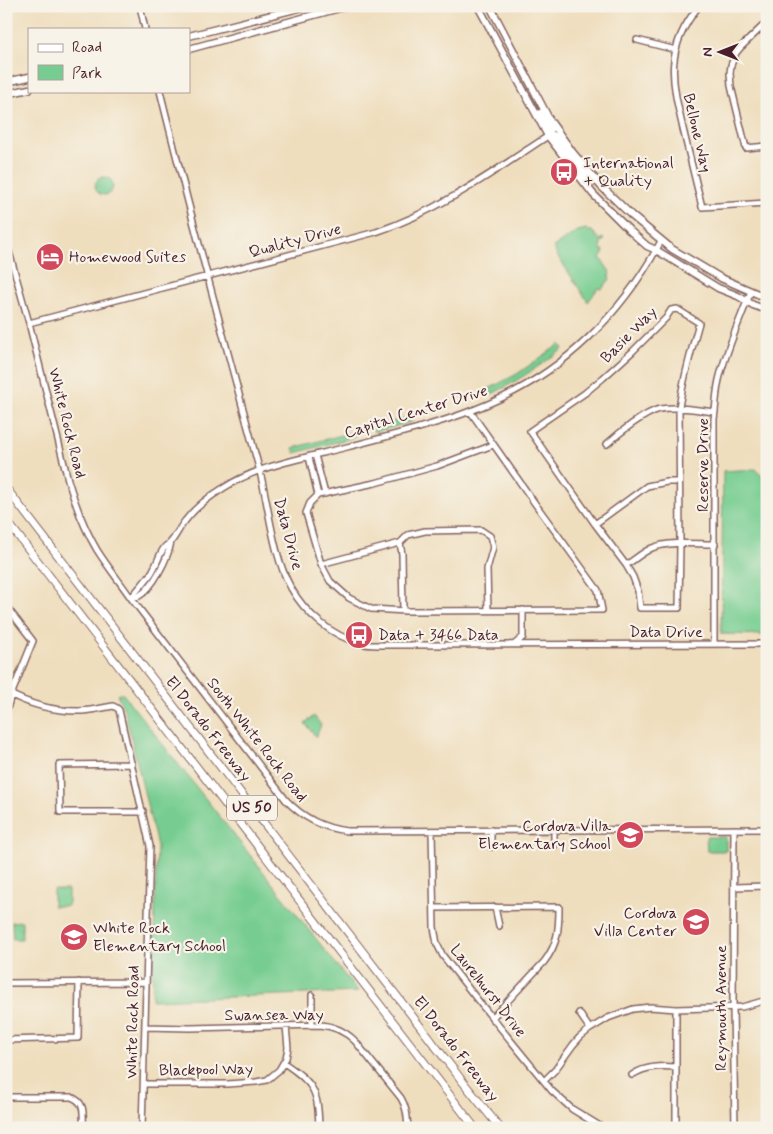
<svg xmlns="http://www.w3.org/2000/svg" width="773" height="1134" font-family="Mynerve,sans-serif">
<rect width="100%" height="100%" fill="#f7f3e8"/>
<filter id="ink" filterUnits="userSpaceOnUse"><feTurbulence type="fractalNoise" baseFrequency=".02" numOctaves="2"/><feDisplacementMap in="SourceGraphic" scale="10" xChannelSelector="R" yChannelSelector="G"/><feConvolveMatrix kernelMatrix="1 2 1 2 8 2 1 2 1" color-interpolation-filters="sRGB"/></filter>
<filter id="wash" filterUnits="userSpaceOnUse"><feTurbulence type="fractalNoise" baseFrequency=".0096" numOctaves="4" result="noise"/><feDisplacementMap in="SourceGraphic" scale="20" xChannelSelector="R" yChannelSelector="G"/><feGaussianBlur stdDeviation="1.12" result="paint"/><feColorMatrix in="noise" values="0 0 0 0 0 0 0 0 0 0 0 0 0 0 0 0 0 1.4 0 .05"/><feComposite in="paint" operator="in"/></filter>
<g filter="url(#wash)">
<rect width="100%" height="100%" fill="#efdebe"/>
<path fill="#77cd91" stroke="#60765e" d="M95 186a9 9 0 1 1 18 0a9 9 0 1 1-18 0Z
M 586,229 L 590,232 L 591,230 L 600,240 L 603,238 L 604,241 L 601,241 L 601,250 L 604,250 L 603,254 L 600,257 L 610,272 L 609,276 L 610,279 L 602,289 L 598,288 L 588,302 L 555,252 L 556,251 L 553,247 L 578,231 Z
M 560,344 L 563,349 C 538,367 513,384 486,397 L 483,392 L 517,374 Z
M 411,417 L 412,422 L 374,432 L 373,427 Z
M 353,432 L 355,437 L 295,453 L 293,448 Z
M 756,469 L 767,480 L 767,635 L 721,634 L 723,471 Z
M 117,694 L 123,694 L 358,992 L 152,1000 L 157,846 L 125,712 Z
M 314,716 L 321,725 L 316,737 L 305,723 Z
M 706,837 L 726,837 L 726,851 L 707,851 Z
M 53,890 L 68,890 L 68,906 L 53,906 Z
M 22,921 L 22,939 L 13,939 L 12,922 Z"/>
</g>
<g filter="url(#ink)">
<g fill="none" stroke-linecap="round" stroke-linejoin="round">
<defs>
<path id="minor" d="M 140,6 L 145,29
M 699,6 C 663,50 672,82 684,133 C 690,157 696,182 702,207 L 767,203
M 767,22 L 741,47 L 736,53 L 731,65 L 730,73 L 731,86 L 746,148 L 767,146
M 637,40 L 676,50
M 160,91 C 191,217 225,343 259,468 C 269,505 272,554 291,588 C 305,613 331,636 360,643 C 366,645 372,645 378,645 L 767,644
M 6,241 L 29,323 L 68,480 C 75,504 84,528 97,550 C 107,566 120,582 131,598 L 286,800 C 303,818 322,828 347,831 L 767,829
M 677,309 L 699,323 C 691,351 683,379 679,408 L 680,544 L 679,608 L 640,608 L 638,591 L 633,577 L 626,565 L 595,524 L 530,431 L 585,393 L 603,378 L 632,352 L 666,318 L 671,310 Z
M 29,323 L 376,232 C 439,211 493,172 548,136
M 470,411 L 536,505 L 598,590 L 602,610 L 406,611 L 371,609 L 349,598 L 330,581 L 321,564 L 306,513 L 310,503 L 318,495 L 375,483 L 437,466 L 493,445
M 607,444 C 619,433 644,413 660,409 C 678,406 697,410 715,412
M 315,455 L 325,494
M 309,457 L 318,495
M 595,524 L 647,486 L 667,482 L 679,482
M 400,543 L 408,535 L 425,531 L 481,530 L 490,536 L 493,547 L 487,569 L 488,610
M 321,564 L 400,543 L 402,554 L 403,611
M 626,565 C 634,560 643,552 652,548 C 670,541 696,544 715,544
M 131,598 C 138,589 146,581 152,572 C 157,564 159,555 164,548 C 166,545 168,545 170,543 C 176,537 179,528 185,521 C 194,509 209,497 222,489 C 258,465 305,458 347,447 C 393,435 444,423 488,404 C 564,372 623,313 661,241
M 131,598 C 134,597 137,597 139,596 C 153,588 168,558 171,542
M 6,606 L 33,641 L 11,695 L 6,712
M 515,644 L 523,637 L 523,610
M 714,644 L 714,419 C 716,406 716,393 719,380 C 726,350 740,320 751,291
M 6,692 C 28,704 53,711 78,711 C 89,711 101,708 113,706 L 117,708 L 119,710 L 150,846 L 142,1128
M 132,764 L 59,765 L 60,812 L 137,812 L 143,811
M 734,829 L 733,1007 L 735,1128
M 491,830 L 491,847
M 432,831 L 434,927 L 437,944 L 443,956 L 480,1003 L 552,1091 L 572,1109 L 603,1128
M 554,846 L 554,830
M 734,887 L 767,886
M 495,907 L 499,926
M 434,908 L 559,907 C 559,929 558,944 544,962 L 492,1018
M 6,983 L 146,982
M 312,995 L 312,1025
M 676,1009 L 676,1128
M 579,1013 L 590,1029
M 145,1027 L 190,1028 L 320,1025 C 334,1026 345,1031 355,1041 L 401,1098 C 407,1108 407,1117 408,1128
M 6,1040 L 78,1038 L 79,982
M 284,1063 C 315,1084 318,1091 319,1128
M 632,1075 C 646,1066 660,1066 676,1067
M 544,1081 L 555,1070 L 573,1045 L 580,1037 L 590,1029 L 608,1018 L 633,1009 L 650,1007 L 676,1009 L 742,1007 L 767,1000
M 144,1084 L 227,1084 L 256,1082 L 267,1080 L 279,1070 L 286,1058 L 288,1048 L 286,1026
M 6,1097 L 71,1097 C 86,1102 83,1114 83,1128"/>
<path id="major" d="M 478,6 L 548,136 L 593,194 L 629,230 L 647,246 L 656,250 L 718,288 L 738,296 L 753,305 L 767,310
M 490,6 L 550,121 L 573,153 L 601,186 L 632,216 L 672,249 L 721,278 L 767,298
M 189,36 L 307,6
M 189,49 L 347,6
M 6,82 L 29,77
M 6,94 L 29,89
M 540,113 L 549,128 L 551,129 L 554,127
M 548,136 L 551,134 L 554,136 L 584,175 L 594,182"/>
<path id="highway" d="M 6,488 L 463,1082 L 500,1128
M 6,520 C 162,723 319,924 475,1128"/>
</defs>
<use href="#minor" stroke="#84625e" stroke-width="8"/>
<use href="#major" stroke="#84625e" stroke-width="9"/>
<use href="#highway" stroke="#84625e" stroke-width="9"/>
<use href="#minor" stroke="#fff" stroke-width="5"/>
<use href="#major" stroke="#fff" stroke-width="6"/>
<use href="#highway" stroke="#fff" stroke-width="7"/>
</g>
</g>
<defs>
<symbol id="bus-disc" viewBox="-11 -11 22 22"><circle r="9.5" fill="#d1495b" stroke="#f7f3e8"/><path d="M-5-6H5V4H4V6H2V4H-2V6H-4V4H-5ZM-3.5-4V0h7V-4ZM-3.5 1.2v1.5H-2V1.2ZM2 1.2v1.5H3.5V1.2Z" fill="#fff"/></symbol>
<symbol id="hotel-disc" viewBox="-11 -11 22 22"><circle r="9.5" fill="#d1495b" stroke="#f7f3e8"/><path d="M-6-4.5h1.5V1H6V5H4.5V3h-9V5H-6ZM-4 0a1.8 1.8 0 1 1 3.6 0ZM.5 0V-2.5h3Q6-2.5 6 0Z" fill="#fff"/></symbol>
<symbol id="school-disc" viewBox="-11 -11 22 22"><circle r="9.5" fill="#d1495b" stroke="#f7f3e8"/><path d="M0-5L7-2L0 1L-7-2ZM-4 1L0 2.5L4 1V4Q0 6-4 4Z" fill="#fff"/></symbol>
</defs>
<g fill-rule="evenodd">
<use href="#bus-disc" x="548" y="156" width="32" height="32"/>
<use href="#hotel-disc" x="34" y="241" width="32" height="32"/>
<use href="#bus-disc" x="343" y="619" width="32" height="32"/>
<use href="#school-disc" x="614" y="819" width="32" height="32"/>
<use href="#school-disc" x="680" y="906" width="32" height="32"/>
<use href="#school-disc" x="58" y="921" width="32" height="32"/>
</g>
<g text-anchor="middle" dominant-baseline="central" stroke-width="4.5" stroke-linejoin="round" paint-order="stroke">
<rect fill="#f7f3e8" stroke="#7e5f64" stroke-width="1" x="227" y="795.5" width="50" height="25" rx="4"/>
<g font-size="15" font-weight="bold" fill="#4a1f2b">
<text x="252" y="808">US 50</text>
</g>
<g font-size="16" fill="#4a1f2b" stroke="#f7f3e8">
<text transform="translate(697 133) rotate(77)">Bellone Way</text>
<text transform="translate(295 241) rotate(-15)">Quality Drive</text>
<text transform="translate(629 335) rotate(-45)">Basie Way</text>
<text transform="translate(416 412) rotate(-17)">Capital Center Drive</text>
<text transform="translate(67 423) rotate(76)">White Rock Road</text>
<text transform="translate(703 465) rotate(-90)">Reserve Drive</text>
<text transform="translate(288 534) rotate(75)">Data Drive</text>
<text x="666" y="632">Data Drive</text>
<text transform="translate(208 729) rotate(52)">El Dorado Freeway</text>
<text transform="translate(257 740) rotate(52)">South White Rock Road</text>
<text transform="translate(488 991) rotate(52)">Laurelhurst Drive</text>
<text transform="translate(721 1008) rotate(-90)">Reymouth Avenue</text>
<text x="274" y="1015">Swansea Way</text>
<text transform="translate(133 1022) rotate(-89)">White Rock Road</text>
<text transform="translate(456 1049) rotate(52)">El Dorado Freeway</text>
<text transform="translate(206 1070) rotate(-1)">Blackpool Way</text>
</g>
<g font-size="16" fill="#4a1f2b" stroke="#f7f3e8" text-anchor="start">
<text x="583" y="163">International<tspan x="583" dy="18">+ Quality</tspan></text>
<text x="69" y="257">Homewood Suites</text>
<text x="378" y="635">Data + 3466 Data</text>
<text x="611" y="826" text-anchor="end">Cordova Villa<tspan x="611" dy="18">Elementary School</tspan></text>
<text x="677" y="913" text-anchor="end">Cordova<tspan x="677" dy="18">Villa Center</tspan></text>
<text x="93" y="928">White Rock<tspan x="93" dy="18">Elementary School</tspan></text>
</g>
</g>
<rect width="773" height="1134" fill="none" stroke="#f7f3e8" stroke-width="25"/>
<rect x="28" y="28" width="162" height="65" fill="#f7f3e8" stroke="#b29e9c"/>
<rect x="38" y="44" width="25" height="8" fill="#ffffff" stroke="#b29e9c"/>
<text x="72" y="52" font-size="15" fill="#4a1f2b">Road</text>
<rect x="38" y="65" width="25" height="15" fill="#77cd91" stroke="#b29e9c"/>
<text x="72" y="78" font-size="15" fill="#4a1f2b">Park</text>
<g transform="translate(720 52) rotate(270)" stroke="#f7f3e8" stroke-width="4" paint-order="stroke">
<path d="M0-4L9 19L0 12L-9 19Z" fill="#4a1f2b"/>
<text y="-8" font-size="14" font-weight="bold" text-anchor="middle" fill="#4a1f2b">N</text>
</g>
</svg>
